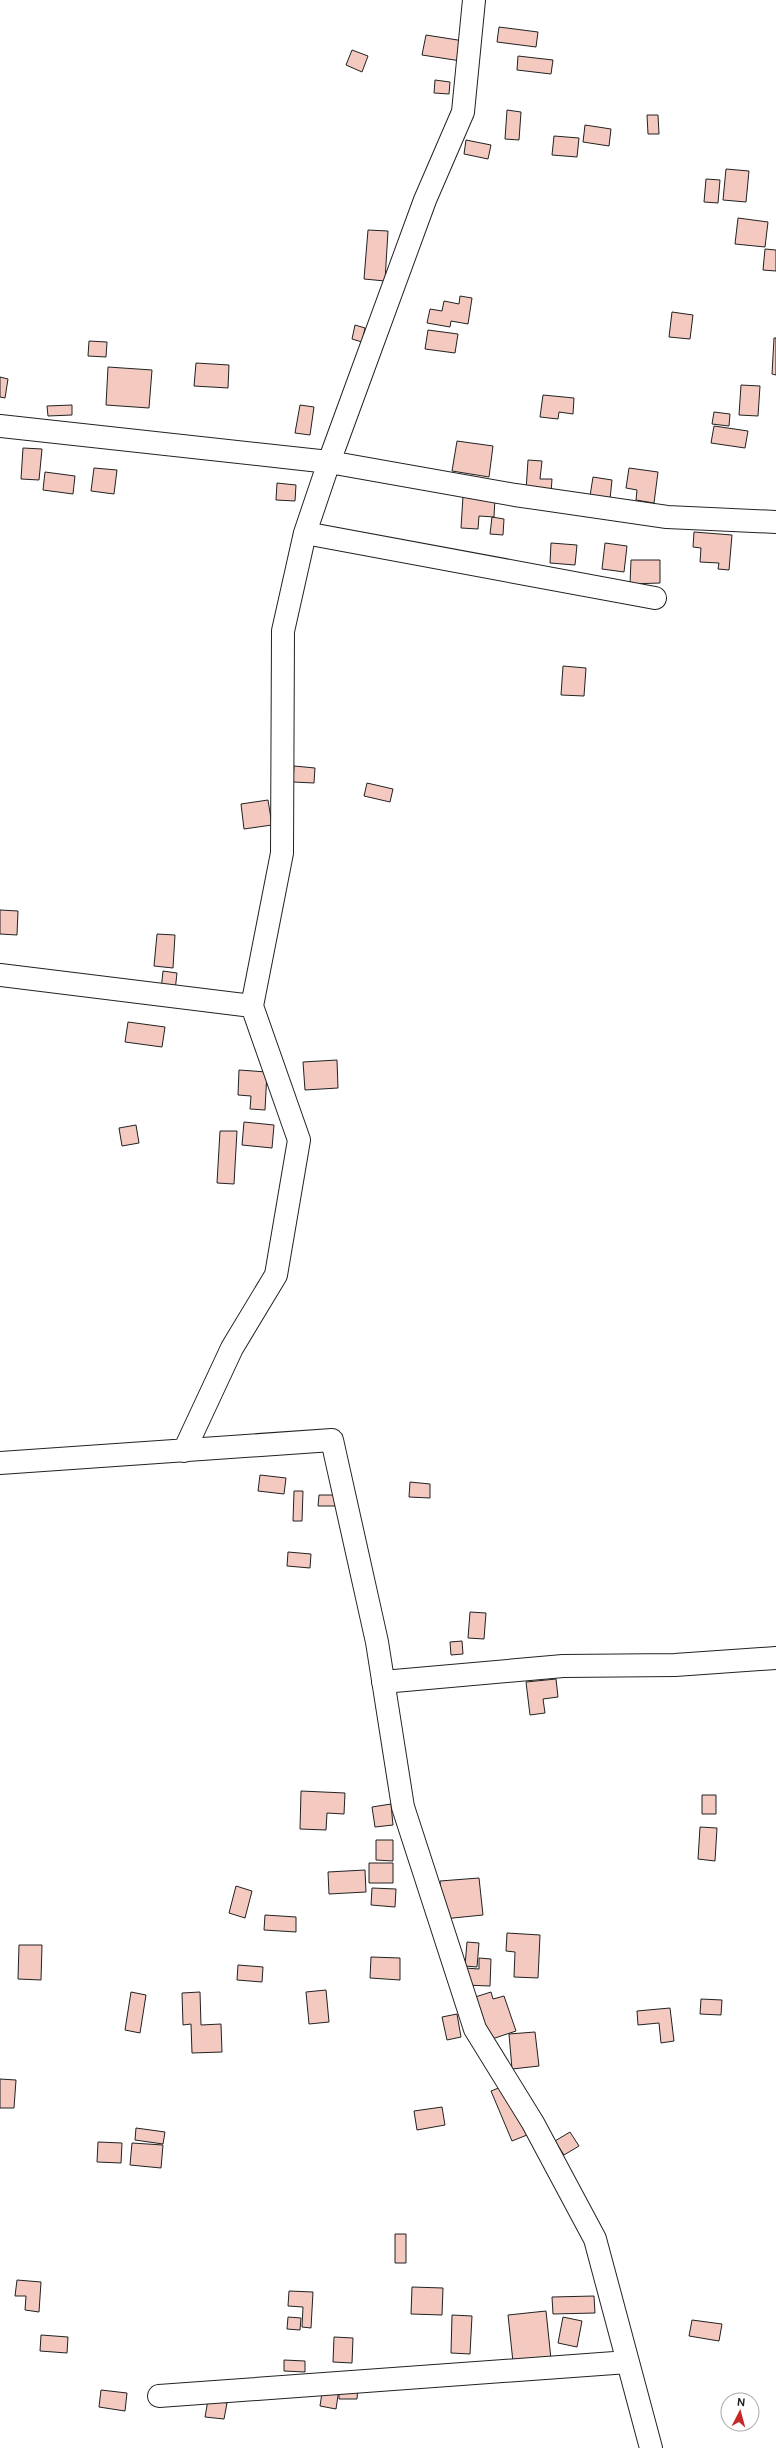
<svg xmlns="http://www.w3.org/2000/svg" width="776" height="2448" font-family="'DM Sans',sans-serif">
<rect width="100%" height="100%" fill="#fff"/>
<path fill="#f3c9c0" stroke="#222" d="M 499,27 L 538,32 L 536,47 L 497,42 Z
M 426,35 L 464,41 L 461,61 L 422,55 Z
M 352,50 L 368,56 L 362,72 L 346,65 Z
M 518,56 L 553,60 L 551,74 L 517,70 Z
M 435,80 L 450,82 L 449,94 L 434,93 Z
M 507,110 L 521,112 L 519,140 L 505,139 Z
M 647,115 L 658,115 L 659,134 L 648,134 Z
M 585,125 L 611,129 L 609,146 L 583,142 Z
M 554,136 L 579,138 L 577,157 L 552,155 Z
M 466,140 L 491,145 L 488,159 L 464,154 Z
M 726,169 L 749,171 L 746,202 L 723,200 Z
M 706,179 L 720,180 L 718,203 L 704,202 Z
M 738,218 L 768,222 L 765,247 L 735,244 Z
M 368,230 L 388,231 L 385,281 L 364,279 Z
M 765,249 L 776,250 L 776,271 L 763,270 Z
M 460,296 L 472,298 L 468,324 L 451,321 L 450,327 L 427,323 L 430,309 L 442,311 L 444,301 L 459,304 Z
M 672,312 L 693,315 L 690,339 L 669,337 Z
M 355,325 L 365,328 L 362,342 L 352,339 Z
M 428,330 L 458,334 L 455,353 L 425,349 Z
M 774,338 L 776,338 L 776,375 L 772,374 Z
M 89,341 L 107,342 L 106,357 L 88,356 Z
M 196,363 L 229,365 L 228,388 L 194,386 Z
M 108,367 L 152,370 L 149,408 L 106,405 Z
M 0,377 L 8,379 L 5,398 L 0,397 Z
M 741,385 L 760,386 L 758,416 L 739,415 Z
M 543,395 L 574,398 L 573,414 L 559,412 L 558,419 L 540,417 Z
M 72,405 L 72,415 L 48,416 L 47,406 Z
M 300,405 L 314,407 L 310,435 L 295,433 Z
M 714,412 L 730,414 L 729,426 L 712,424 Z
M 714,426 L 748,431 L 745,448 L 711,443 Z
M 457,441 L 493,446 L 489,477 L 452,471 Z
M 23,448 L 42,449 L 39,480 L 21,479 Z
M 528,460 L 542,461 L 540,479 L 552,479 L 551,493 L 526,491 Z
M 94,468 L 117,470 L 114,494 L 91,491 Z
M 629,468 L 658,472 L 654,503 L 636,500 L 637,490 L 626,488 Z
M 45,472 L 75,476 L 73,494 L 43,490 Z
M 593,477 L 612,480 L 610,499 L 590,496 Z
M 277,483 L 296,485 L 295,501 L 276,500 Z
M 463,496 L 495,498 L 494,517 L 479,516 L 478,529 L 461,528 Z
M 492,517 L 504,519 L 503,535 L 490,534 Z
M 694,532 L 732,535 L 729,570 L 718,569 L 719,563 L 700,562 L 701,548 L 693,547 Z
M 551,543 L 577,545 L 575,565 L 550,563 Z
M 605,543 L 627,546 L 624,572 L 602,569 Z
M 631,560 L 660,560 L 660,583 L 630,584 Z
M 563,666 L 586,668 L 584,696 L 561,695 Z
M 294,766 L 315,768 L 314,783 L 293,782 Z
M 367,783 L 393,789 L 390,802 L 364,796 Z
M 268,800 L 272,825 L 244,829 L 241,804 Z
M 0,910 L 18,911 L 17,935 L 0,934 Z
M 157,934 L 175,935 L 173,968 L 154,966 Z
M 163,971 L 177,973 L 175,991 L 161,990 Z
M 128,1022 L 165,1027 L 162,1047 L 125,1042 Z
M 337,1060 L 338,1088 L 305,1090 L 303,1062 Z
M 239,1070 L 267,1072 L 265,1110 L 250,1109 L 251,1096 L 238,1095 Z
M 244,1122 L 274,1125 L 272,1148 L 242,1145 Z
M 136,1125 L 139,1143 L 122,1146 L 119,1128 Z
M 220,1131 L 237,1131 L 234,1184 L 217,1183 Z
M 260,1475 L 286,1478 L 284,1494 L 258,1491 Z
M 410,1482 L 430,1484 L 430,1498 L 409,1497 Z
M 294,1491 L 303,1491 L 302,1521 L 293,1521 Z
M 319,1495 L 339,1495 L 339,1506 L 318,1506 Z
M 288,1552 L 311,1554 L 310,1568 L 287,1566 Z
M 470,1612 L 486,1613 L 484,1639 L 468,1638 Z
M 462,1641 L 463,1654 L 451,1655 L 450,1642 Z
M 556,1679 L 558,1697 L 543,1699 L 545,1713 L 530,1715 L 526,1682 Z
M 301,1791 L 345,1793 L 344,1814 L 327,1813 L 326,1830 L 300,1829 Z
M 702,1795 L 716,1795 L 716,1814 L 702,1814 Z
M 391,1804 L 393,1825 L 375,1827 L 372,1807 Z
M 700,1827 L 717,1828 L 715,1861 L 698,1859 Z
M 376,1840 L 393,1840 L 393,1861 L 376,1860 Z
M 369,1863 L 393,1863 L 393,1883 L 369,1883 Z
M 365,1870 L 366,1892 L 329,1894 L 328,1872 Z
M 479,1878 L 483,1915 L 443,1919 L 440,1881 Z
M 236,1886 L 252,1891 L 245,1918 L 229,1913 Z
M 372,1888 L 396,1889 L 395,1907 L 371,1905 Z
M 265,1915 L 296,1917 L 296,1932 L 264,1930 Z
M 507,1933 L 540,1935 L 538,1978 L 514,1977 L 515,1952 L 506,1951 Z
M 467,1942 L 479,1943 L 477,1967 L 465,1966 Z
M 19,1945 L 42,1945 L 41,1980 L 18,1979 Z
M 371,1957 L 400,1958 L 400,1980 L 370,1978 Z
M 479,1958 L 491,1959 L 490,1986 L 464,1985 L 465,1968 L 479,1969 Z
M 238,1965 L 263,1967 L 262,1982 L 237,1980 Z
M 326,1990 L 329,2022 L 309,2024 L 306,1992 Z
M 131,1992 L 146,1995 L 140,2033 L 125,2030 Z
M 200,1992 L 201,2025 L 221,2024 L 222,2052 L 192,2053 L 191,2024 L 183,2025 L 182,1993 Z
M 491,1992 L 493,1999 L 504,1996 L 516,2031 L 486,2041 L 472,1998 Z
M 701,1999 L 722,2000 L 721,2015 L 700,2014 Z
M 670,2008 L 674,2041 L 661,2043 L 659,2023 L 638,2025 L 637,2011 Z
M 457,2014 L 461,2037 L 447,2040 L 442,2017 Z
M 535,2032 L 539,2066 L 512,2069 L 509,2034 Z
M 0,2079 L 16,2080 L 14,2108 L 0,2108 Z
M 506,2085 L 527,2135 L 512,2141 L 491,2091 Z
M 442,2107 L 445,2125 L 417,2130 L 414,2111 Z
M 136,2128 L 165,2132 L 163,2144 L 135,2140 Z
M 570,2132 L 579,2146 L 564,2155 L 555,2141 Z
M 98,2142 L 122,2143 L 121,2163 L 97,2162 Z
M 132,2143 L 163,2145 L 161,2168 L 130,2165 Z
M 395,2234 L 406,2234 L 406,2263 L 395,2263 Z
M 17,2280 L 41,2282 L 39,2312 L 25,2310 L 26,2296 L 15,2296 Z
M 412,2287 L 443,2288 L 442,2315 L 411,2314 Z
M 289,2291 L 313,2292 L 311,2328 L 302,2327 L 303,2307 L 288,2306 Z
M 594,2296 L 595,2313 L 553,2314 L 552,2297 Z
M 546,2311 L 551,2359 L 513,2362 L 508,2315 Z
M 452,2315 L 472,2316 L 470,2354 L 451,2353 Z
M 288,2317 L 301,2318 L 300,2330 L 287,2329 Z
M 563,2317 L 582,2321 L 577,2347 L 558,2343 Z
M 692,2320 L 722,2324 L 719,2341 L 689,2336 Z
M 41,2335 L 68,2337 L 67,2353 L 40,2351 Z
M 334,2337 L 353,2338 L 352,2363 L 333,2362 Z
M 284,2360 L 305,2361 L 305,2372 L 284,2371 Z
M 323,2386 L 339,2389 L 336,2409 L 320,2406 Z
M 339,2386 L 358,2386 L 357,2399 L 339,2399 Z
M 101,2390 L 127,2393 L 125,2411 L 99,2407 Z
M 208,2400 L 227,2403 L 224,2419 L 205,2417 Z"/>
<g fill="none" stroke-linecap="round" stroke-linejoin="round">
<defs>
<path id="minor" d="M 0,426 L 329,462 L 515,495 L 667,517 L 776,522
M 305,533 L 655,598
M 0,975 L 252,1006
M 184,1451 L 232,1348 L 276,1275 L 299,1140 L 252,1006 L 282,853 L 283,631 L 305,533 L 329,462 L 425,200 L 463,112 L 474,0
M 0,1463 L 332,1440 L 377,1642 L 403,1807 L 475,2029 L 533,2123 L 595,2239 L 651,2448
M 383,1682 L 563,1666 L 675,1665 L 776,1658
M 159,2396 L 628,2362"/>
</defs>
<use href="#minor" stroke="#222" stroke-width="24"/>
<use href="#minor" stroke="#fff" stroke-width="22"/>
</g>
<g transform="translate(740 2412) rotate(6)"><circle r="19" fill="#ffffff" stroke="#a7a7a7"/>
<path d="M0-3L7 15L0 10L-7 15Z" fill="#c62828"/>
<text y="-6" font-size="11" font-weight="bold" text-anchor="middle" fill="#222222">N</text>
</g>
</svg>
